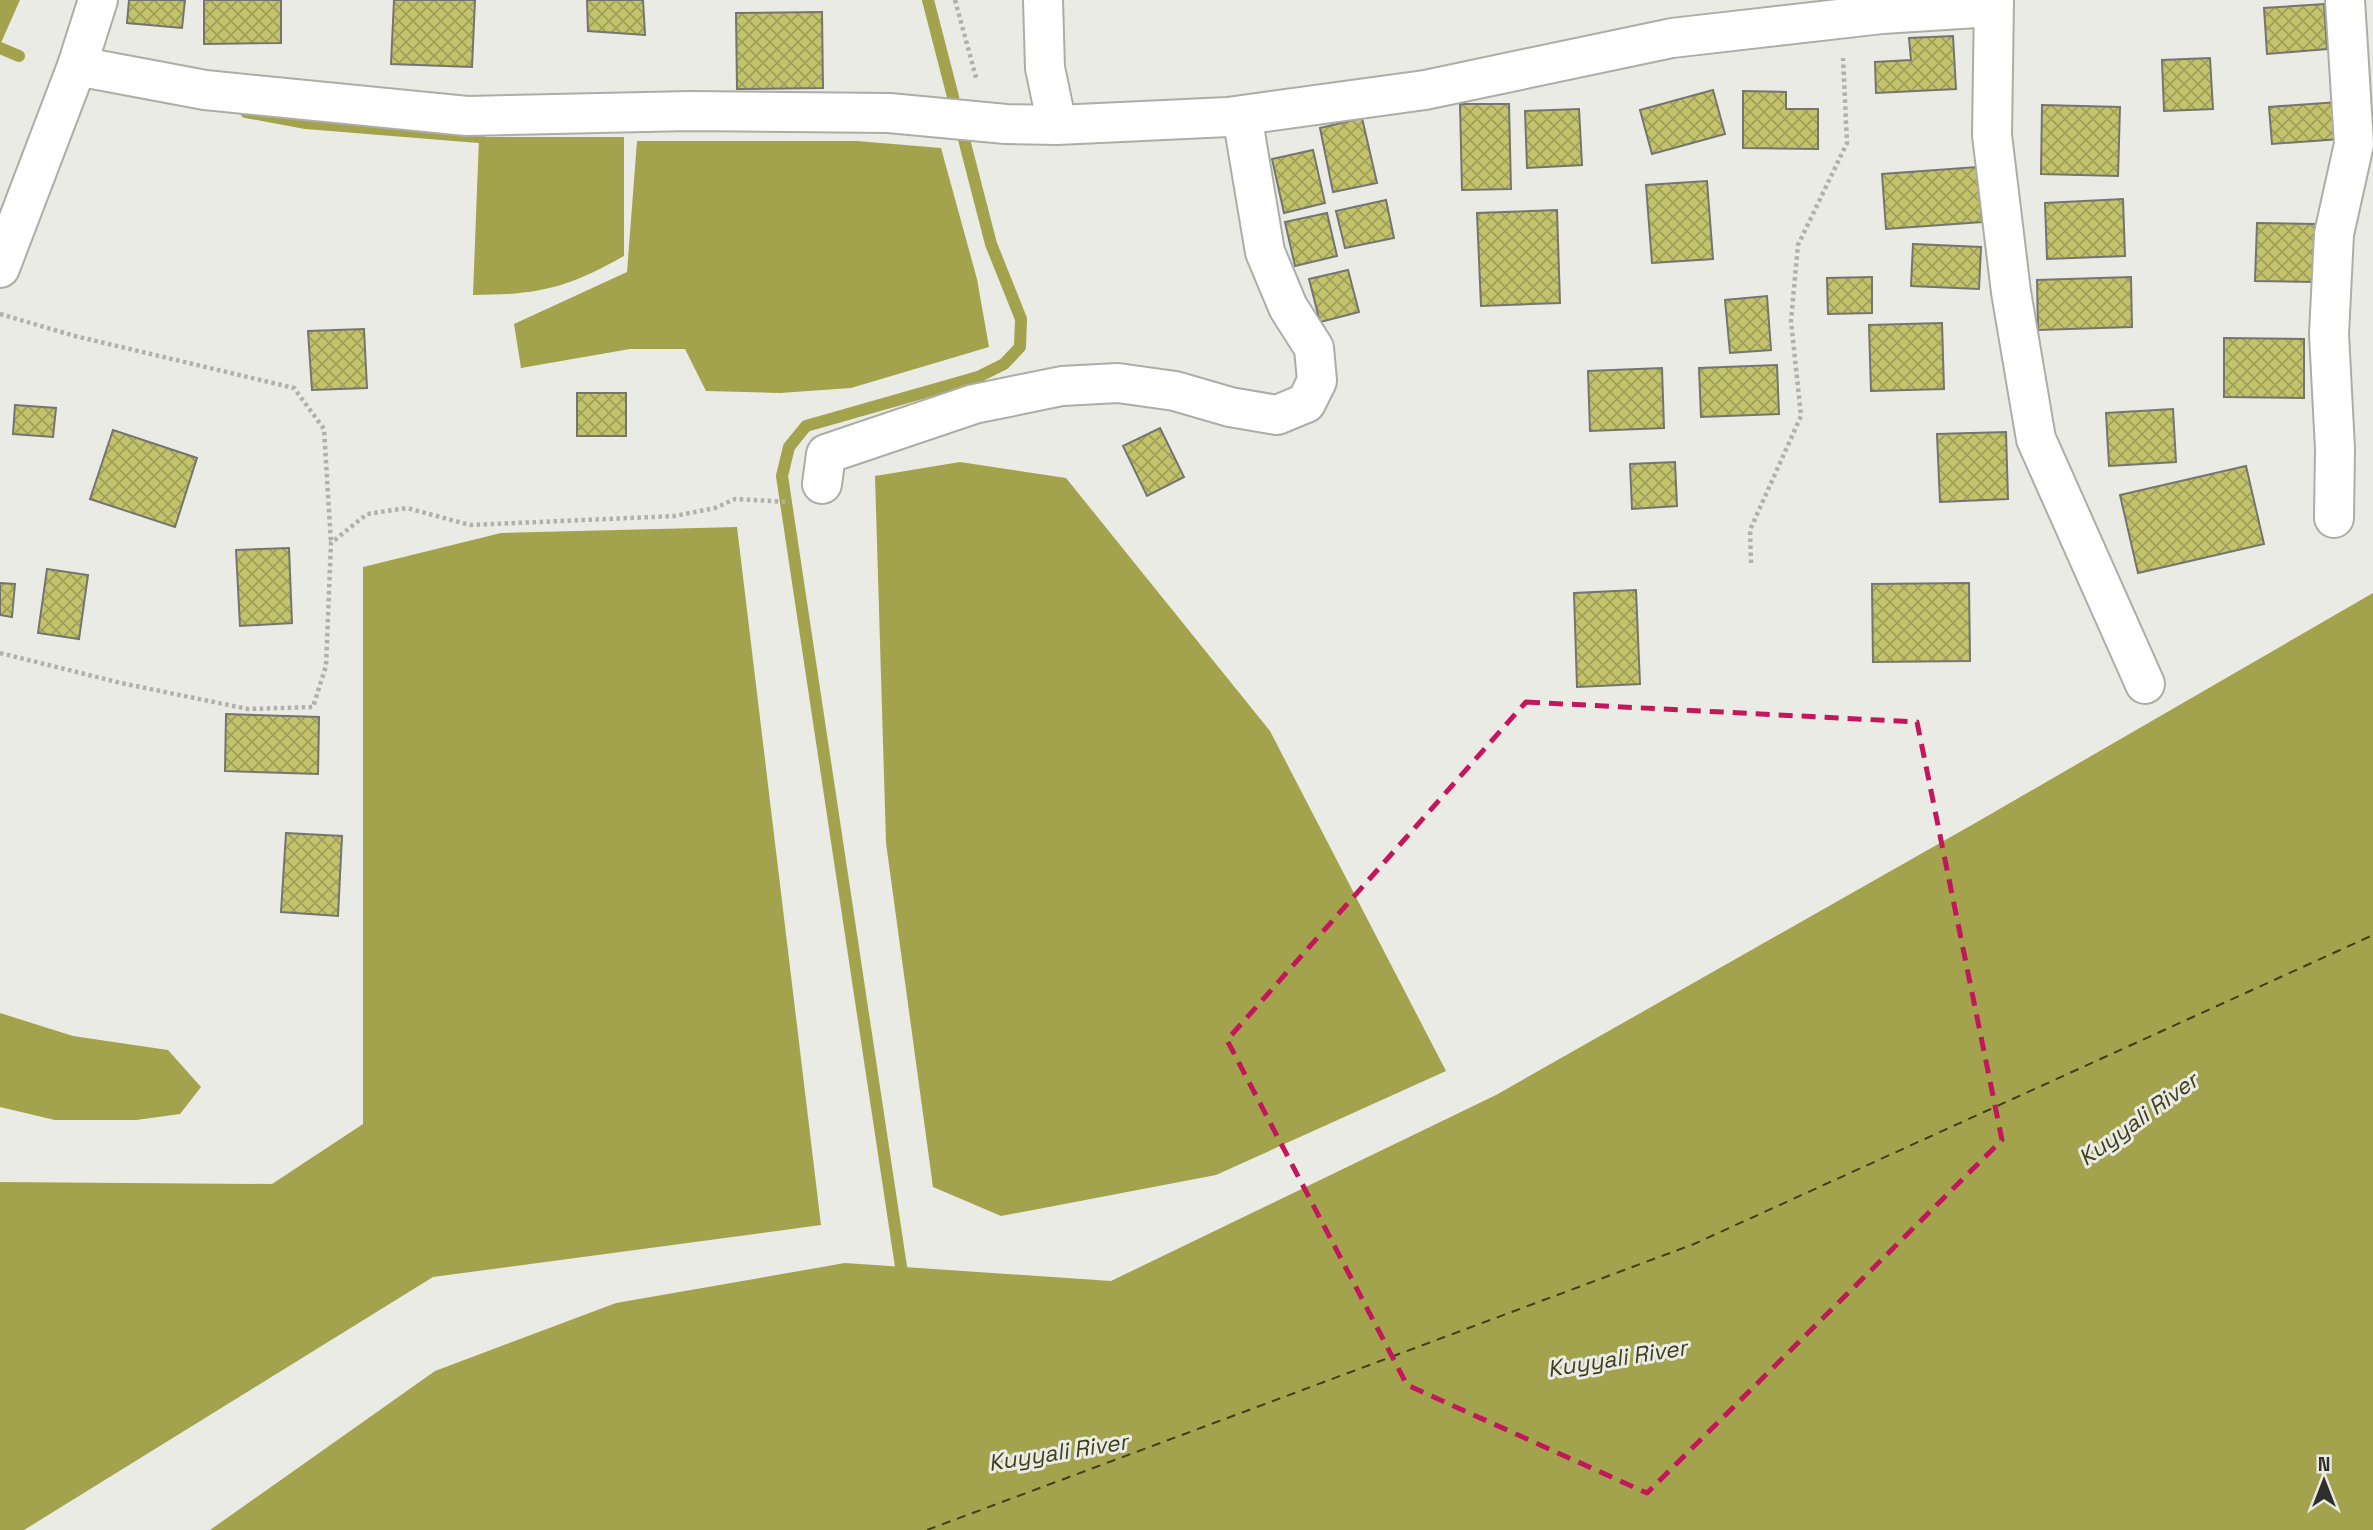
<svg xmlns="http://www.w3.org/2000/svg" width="2373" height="1530" font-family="'Space Grotesk',sans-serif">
<defs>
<pattern id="building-cross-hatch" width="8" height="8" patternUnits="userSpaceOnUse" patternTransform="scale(1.75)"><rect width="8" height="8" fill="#c3c36c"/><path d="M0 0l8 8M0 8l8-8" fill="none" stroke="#9f9f59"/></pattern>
</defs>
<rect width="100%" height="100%" fill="#eaebe5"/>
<path fill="#a3a34d" d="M 0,0 L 20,0 L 0,45 Z
M 479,137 L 624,137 L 624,256 C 568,288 537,295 473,295 Z
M 637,141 L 857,141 L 941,148 L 977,279 L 989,347 L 851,388 L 780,393 L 706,391 L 685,349 L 630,349 L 521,368 L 514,324 L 627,272 Z
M 960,462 L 1066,478 L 1270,731 L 1446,1071 L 1216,1175 L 1001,1216 L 933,1187 L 886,843 L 875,476 Z
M 737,527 L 821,1225 L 433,1277 L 24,1530 L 0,1530 L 0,1182 L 272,1184 L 363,1124 L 363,567 L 501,533 Z
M 2373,593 L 2373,1530 L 210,1530 L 435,1371 L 616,1303 L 845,1263 L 1111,1281 L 1496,1095 L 1977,822 Z
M 0,1013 L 73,1036 L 168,1050 L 201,1087 L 180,1114 L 136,1120 L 55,1120 L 0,1107 Z"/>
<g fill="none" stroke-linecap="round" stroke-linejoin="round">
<path stroke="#a3a34d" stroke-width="12" d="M 0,48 L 19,56
M 246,112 L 306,123 L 479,137
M 903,1280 L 782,476 L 789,447 L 806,426 L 978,377 L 1004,364 L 1020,347 L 1021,319 L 991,244 L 928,0"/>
<path stroke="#3f3f1a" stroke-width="2" stroke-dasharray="9 7" stroke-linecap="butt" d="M 927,1530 L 1694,1244 L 2373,935"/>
</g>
<path fill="url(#building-cross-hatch)" stroke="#757570" stroke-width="2" d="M 129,0 L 185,0 L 182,28 L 127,23 Z
M 204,0 L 281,0 L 281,43 L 204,44 Z
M 394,0 L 475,0 L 472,67 L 391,64 Z
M 587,0 L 643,0 L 645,35 L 588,31 Z
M 2324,4 L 2327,49 L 2267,54 L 2264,8 Z
M 822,12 L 823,88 L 737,89 L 736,13 Z
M 1953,36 L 1956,89 L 1876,93 L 1875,62 L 1911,60 L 1909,38 Z
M 2210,58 L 2213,109 L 2164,111 L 2162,60 Z
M 1713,90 L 1725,134 L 1652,154 L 1640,110 Z
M 1743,91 L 1786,92 L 1786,109 L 1818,109 L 1818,149 L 1743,148 Z
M 2338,102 L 2340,139 L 2272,144 L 2269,107 Z
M 1460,104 L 1509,104 L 1511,189 L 1462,190 Z
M 2042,105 L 2120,107 L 2118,176 L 2041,174 Z
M 1579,109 L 1582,165 L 1527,168 L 1525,111 Z
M 1362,118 L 1377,183 L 1333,192 L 1320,128 Z
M 1313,150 L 1325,203 L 1284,213 L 1272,159 Z
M 1977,167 L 1982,222 L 1886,229 L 1882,174 Z
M 1707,181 L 1713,259 L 1652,263 L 1646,185 Z
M 2123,199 L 2125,256 L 2047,259 L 2045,203 Z
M 1386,200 L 1394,238 L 1345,248 L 1336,211 Z
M 1557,210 L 1560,303 L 1481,306 L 1477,213 Z
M 1327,213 L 1337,256 L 1295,266 L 1285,222 Z
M 2257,223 L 2316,224 L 2314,282 L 2255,281 Z
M 1913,244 L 1981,247 L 1979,289 L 1911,286 Z
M 1348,270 L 1359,312 L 1320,322 L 1309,279 Z
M 1872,277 L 1872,313 L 1828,314 L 1827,278 Z
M 2131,277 L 2132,327 L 2038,330 L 2037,280 Z
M 1767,296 L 1771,350 L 1730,353 L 1725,300 Z
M 1942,323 L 1944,389 L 1871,391 L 1869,325 Z
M 364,329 L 367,388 L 312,390 L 308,331 Z
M 2224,338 L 2304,339 L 2304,398 L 2224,397 Z
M 1777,365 L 1779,414 L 1701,417 L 1699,368 Z
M 1662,368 L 1664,428 L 1590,431 L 1588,371 Z
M 577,393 L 626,393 L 626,436 L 577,436 Z
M 15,405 L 56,408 L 53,437 L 13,434 Z
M 2173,409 L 2176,462 L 2109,466 L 2106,413 Z
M 1160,428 L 1184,477 L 1147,496 L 1123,446 Z
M 113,430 L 197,458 L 175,527 L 90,499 Z
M 2006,432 L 2008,499 L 1940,502 L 1937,434 Z
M 1675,462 L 1677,506 L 1632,509 L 1630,464 Z
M 2246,466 L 2264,544 L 2138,573 L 2120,495 Z
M 289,548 L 292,623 L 240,626 L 236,550 Z
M 47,569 L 88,575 L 79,639 L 38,633 Z
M 0,583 L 15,584 L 12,617 L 0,615 Z
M 1969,583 L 1970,661 L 1873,662 L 1872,584 Z
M 1636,590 L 1640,684 L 1577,687 L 1574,593 Z
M 226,714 L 319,717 L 318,774 L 225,771 Z
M 286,833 L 342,836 L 338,916 L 281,912 Z"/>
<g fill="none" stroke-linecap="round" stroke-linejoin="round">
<defs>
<path id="minor" d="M 1043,0 L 1045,68 L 1057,125
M 1994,0 L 1992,135 L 2011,292 L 2036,439 L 2145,684
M 77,66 L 205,90 L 467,116 L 691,111 L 889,113 L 1006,124 L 1057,125 L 1228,117 L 1425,90 L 1672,38 L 1882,14 L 1976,8 L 1986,0
M 822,484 L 826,454 L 974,404 L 1062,386 L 1118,383 L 1175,391 L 1230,407 L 1277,415 L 1306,403 L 1317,381 L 1314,348 L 1288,307 L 1265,252 L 1242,115
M 2334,518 L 2335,449 L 2329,334 L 2334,234 L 2354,144 L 2345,0"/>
<path id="major" d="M 0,268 L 77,66 L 98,0"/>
</defs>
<use href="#minor" stroke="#adada7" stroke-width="42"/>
<use href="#major" stroke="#adada7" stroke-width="42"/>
<path stroke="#b0b1ac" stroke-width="4.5" stroke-dasharray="3.5 3.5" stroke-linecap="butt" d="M 955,0 L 977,81
M 0,314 L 75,336 L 294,388 L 324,429 L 331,543
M 1751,563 L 1750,530 L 1801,416 L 1791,321 L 1798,245 L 1847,143 L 1843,58
M 0,653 L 121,683 L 248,709 L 313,707 L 326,666 L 331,543 L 367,514 L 407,508 L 470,525 L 675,516 L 715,508 L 735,499 L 789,502"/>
<use href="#minor" stroke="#fff" stroke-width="38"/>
<use href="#major" stroke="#fff" stroke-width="38"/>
</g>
<path fill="none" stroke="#c2185b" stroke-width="5" stroke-dasharray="14 9" stroke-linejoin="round" d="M 1526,702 L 1917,722 L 2002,1140 L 1647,1493 L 1407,1385 L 1227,1040 Z"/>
<g text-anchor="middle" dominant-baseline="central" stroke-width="6" stroke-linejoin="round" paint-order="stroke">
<g font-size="23" font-style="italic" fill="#3f3f1a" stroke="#eaebe5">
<text transform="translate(2138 1119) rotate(-36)">Kuyyali River</text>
<text transform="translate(1617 1358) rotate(-9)">Kuyyali River</text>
<text transform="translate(1058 1452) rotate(-9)">Kuyyali River</text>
</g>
</g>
<g transform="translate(2324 1481)" stroke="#eaebe5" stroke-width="5" paint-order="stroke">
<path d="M0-5L12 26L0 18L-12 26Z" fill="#2f302d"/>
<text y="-10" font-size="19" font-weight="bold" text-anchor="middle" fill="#2f302d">N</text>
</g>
</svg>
